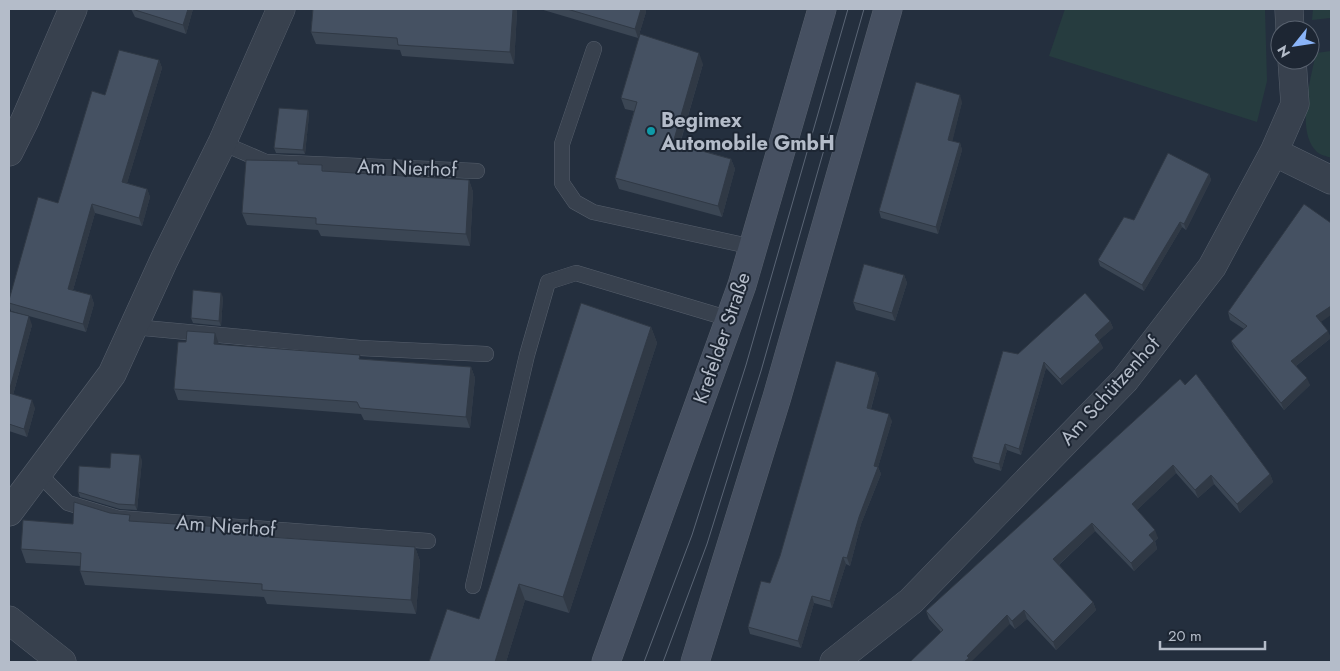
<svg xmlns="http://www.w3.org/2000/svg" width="1340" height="671" font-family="Jost,sans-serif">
<rect width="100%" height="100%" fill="#242f3e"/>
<path fill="#263c3f" d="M 1065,9 L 1265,9 L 1267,81 L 1257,122 L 1049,56 Z
M 1313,9 L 1331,9 L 1331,26 L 1330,18 L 1312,20 Z
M 1331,51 L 1331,158 C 1327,156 1320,155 1317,152 C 1295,132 1311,78 1316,53 Z"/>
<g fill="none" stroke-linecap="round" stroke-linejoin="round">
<defs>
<path id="lane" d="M 594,49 L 562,144 L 562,183 L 575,202 L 593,212 L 753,247
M 222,143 L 266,162 L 477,171
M 133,327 L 360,348 L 486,354
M 38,473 L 68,503 L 118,518 L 428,541
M 473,586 L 527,355 L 548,282 L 576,273 L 730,319"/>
<path id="street" d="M 1289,9 L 1290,30
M 9,152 L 25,120 L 73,9
M 1274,152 L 1331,180
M 9,512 L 112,374 L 164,260 L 222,143 L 281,9
M 9,620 L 62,662
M 834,662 L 911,601 L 1125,380 L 1212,267 L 1274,152 L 1295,104 L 1292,60"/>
<path id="secondary" d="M 606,662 L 742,285 L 822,9
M 695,662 L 777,397 L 888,9"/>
</defs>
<use href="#lane" stroke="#565f6c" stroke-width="16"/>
<use href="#street" stroke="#565f6c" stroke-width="29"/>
<use href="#secondary" stroke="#565f6c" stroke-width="29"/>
<use href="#lane" stroke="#38414e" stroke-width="15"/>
<use href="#street" stroke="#38414e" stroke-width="28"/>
<use href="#secondary" stroke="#465061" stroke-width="28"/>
<path stroke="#5a6575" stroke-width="1" d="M 644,662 L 692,535 L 746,365 L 848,9
M 663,662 L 707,544 L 761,371 L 864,9"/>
</g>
<path fill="#3b4654" d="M 131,9 L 193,9 L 186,34 L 135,17 Z
M 313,9 L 516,9 L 517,12 L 514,64 L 402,56 L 400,50 L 316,44 L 311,32 Z
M 540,9 L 645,9 L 646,12 L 638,38 Z
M 159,60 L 162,68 L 127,183 L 147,189 L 150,197 L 142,226 L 95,213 L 73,290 L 91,295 L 94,304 L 86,332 L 11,311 L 9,305 L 9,300 L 58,203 L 105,95 Z
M 703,64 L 680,144 L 731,159 L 735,169 L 722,217 L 619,189 L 615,178 L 634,111 L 625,109 L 621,98 Z
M 962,102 L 952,141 L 960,143 L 962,150 L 938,234 L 881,218 L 879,211 Z
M 308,110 L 309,115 L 305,154 L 276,153 L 274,148 Z
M 299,164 L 322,165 L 324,171 L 469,180 L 473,192 L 470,246 L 321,236 L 318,230 L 247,225 L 242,213 Z
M 1209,174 L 1211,180 L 1186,230 L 1182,227 L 1144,291 L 1100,266 L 1098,260 L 1134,220 Z
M 904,275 L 907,283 L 895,321 L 856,310 L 853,302 Z
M 223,297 L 221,326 L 193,323 L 191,318 Z
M 9,311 L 32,325 L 13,395 L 35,408 L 27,437 L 9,431 Z
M 1228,312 L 1321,322 L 1331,338 L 1296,366 L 1310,385 L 1284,410 L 1234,348 L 1231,341 L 1244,329 L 1230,320 Z
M 1110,321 L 1113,328 L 1099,340 L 1103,348 L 1062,385 L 1046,368 L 1021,455 L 1007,450 L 1001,471 L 975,463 L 972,457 L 1018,354 Z
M 651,327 L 657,343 L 569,613 L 525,600 L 506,662 L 429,662 L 479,619 Z
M 219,345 L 361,359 L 471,367 L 475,378 L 470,428 L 364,420 L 361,414 L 178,400 L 174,389 Z
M 876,372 L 879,379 L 871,409 L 892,421 L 878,467 L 881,474 L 861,524 L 850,566 L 846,564 L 832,608 L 814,603 L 801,648 L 750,634 L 748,627 Z
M 1180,379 L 1270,474 L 1273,482 L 1240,513 L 1214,484 L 1198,498 L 1176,473 L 1137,510 L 1158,538 L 1155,541 L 1157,549 L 1134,571 L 1095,531 L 1059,565 L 1093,602 L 1096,610 L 1056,650 L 1027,619 L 1015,629 L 1010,624 L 941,632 L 929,619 L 926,611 Z
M 142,460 L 137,510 L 120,509 L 80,497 L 78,492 L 110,468 Z
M 132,521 L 272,537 L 415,547 L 420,561 L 416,614 L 267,604 L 264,597 L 85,585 L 80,571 L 81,566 L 26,563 L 21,549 L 73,524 Z"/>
<path fill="#303945" d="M 188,9 L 193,9 L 186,34 L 183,25 Z
M 513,9 L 516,9 L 517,12 L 514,64 L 510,52 Z
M 641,9 L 645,9 L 646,12 L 638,38 L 635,29 Z
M 699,53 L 703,64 L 677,153 L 673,143 Z
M 159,60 L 162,68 L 125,190 L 122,182 Z
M 960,95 L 962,102 L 951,147 L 948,140 Z
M 308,110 L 309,115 L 305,154 L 303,150 Z
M 960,143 L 962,150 L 938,234 L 936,227 Z
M 731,159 L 735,169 L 722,217 L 718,206 Z
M 1209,174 L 1211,180 L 1186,230 L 1184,224 Z
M 469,180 L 473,192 L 470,246 L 466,234 Z
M 147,189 L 150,197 L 142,226 L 139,218 Z
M 92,204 L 95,213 L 71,297 L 68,289 Z
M 1180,222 L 1182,227 L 1144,291 L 1142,285 Z
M 904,275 L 907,283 L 895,321 L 892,313 Z
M 221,293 L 223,297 L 221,326 L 219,321 Z
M 91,295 L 94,304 L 86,332 L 83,324 Z
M 1331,306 L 1331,315 L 1318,324 L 1316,316 Z
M 29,316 L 32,325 L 11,402 L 9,392 Z
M 1110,321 L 1113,328 L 1097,342 L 1095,335 Z
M 651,327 L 657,343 L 569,613 L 563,597 Z
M 1328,331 L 1331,338 L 1293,368 L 1291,361 Z
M 215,333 L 219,344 L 218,356 L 214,344 Z
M 1100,342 L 1103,348 L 1062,385 L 1060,379 Z
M 1044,362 L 1046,368 L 1021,455 L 1019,449 Z
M 471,367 L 475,378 L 470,428 L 466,417 Z
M 876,372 L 879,379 L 869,415 L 867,408 Z
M 1307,378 L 1310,385 L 1284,410 L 1281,403 Z
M 32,400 L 35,408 L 27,437 L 24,429 Z
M 889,414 L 892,421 L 878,467 L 881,474 L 861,524 L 850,566 L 847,558 L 859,517 Z
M 1005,444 L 1007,450 L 1001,471 L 999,464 Z
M 140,455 L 142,460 L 137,510 L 135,505 Z
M 1173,465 L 1176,473 L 1135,512 L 1132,504 Z
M 1270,474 L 1273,482 L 1240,513 L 1237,504 Z
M 1211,475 L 1214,484 L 1198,498 L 1195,490 Z
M 1092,523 L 1095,531 L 1056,567 L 1053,559 Z
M 1155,530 L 1158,538 L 1155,541 L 1157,549 L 1134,571 L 1131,563 L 1149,535 Z
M 415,547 L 420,561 L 416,614 L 411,600 Z
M 843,557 L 846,564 L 832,608 L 830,601 Z
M 519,584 L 525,600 L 506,662 L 495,662 Z
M 812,596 L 814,603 L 801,648 L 798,641 Z
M 1093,602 L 1096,610 L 1056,650 L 1053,642 Z
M 1024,610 L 1027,619 L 1015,629 L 1012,621 Z
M 1007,615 L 1010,624 L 971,662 L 964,662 L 967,656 Z"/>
<path fill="#455162" stroke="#303945" d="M 132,9 L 188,9 L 183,25 Z
M 313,9 L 513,9 L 510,52 L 398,45 L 397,38 L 311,32 Z
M 567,9 L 641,9 L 635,29 Z
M 640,34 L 699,53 L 673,143 L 731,159 L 718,206 L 615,178 L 637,102 L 621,98 Z
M 119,50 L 159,60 L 122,182 L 147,189 L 139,218 L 92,204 L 68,289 L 91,295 L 83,324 L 9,303 L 9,300 L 38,197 L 58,203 L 92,91 L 105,95 Z
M 916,82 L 960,95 L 948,140 L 960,143 L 936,227 L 879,211 Z
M 279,108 L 308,110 L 303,150 L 274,148 Z
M 1168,153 L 1209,174 L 1184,224 L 1180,222 L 1142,285 L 1098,260 L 1124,217 L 1134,220 Z
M 246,160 L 298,161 L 298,164 L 322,165 L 322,171 L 469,180 L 466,234 L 316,224 L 316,218 L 242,213 Z
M 1304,204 L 1331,223 L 1331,306 L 1316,316 L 1328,331 L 1291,361 L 1307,378 L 1281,403 L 1231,341 L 1247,326 L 1228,312 Z
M 864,264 L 904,275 L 892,313 L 853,302 Z
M 193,290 L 221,293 L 219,321 L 191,318 Z
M 1085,293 L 1110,321 L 1095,335 L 1100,342 L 1060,379 L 1044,362 L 1019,449 L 1005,444 L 999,464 L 972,457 L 1003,351 L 1018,354 Z
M 581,303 L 651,327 L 563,597 L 519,584 L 495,662 L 429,662 L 447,609 L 479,619 Z
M 9,311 L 29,316 L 9,392 Z
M 187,331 L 215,333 L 214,344 L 360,355 L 359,359 L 471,367 L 466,417 L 360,408 L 357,402 L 174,389 L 178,342 L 186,342 Z
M 836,361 L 876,372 L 867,408 L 889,414 L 874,466 L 878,467 L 859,517 L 847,558 L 843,557 L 830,601 L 812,596 L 798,641 L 748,627 L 761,581 L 770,583 L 780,556 Z
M 1196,374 L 1270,474 L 1237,504 L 1211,475 L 1195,490 L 1173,465 L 1132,504 L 1155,530 L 1149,535 L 1154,541 L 1131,563 L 1092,523 L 1053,559 L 1093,602 L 1053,642 L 1024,610 L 1012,621 L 1007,615 L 967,656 L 969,658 L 964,662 L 910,662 L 943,630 L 926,611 L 1180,379 L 1185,385 Z
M 9,393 L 32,400 L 24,429 L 9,424 Z
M 111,453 L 140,455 L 135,505 L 118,504 L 78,492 L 79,466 L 110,468 Z
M 74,502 L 110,513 L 130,515 L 129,521 L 269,530 L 269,537 L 415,547 L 411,600 L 262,590 L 262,584 L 80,571 L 81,553 L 21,549 L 23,520 L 73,524 Z"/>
<circle fill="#0f9aa8" stroke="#1d2633" stroke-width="2" cx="651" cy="131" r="5"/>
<g text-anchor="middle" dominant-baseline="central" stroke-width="4" stroke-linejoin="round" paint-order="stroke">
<g font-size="20" font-weight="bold" fill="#b4bcc9" stroke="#1d2633" text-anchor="start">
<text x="661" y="120">Begimex<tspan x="661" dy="23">Automobile GmbH</tspan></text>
</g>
<g font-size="20" fill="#b4bcc9" stroke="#1d2633">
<text transform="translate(407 168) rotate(2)">Am Nierhof</text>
<text transform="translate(722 338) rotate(-71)">Krefelder Straße</text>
<text transform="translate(1110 391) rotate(-48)">Am Schützenhof</text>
<text transform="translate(226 526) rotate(4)">Am Nierhof</text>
</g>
</g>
<rect width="1340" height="671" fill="none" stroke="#b4bcc9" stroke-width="20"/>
<g transform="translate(1295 45) rotate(240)"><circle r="24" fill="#1d2633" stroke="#59626f"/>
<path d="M0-4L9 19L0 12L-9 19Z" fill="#8ab4f8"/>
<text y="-8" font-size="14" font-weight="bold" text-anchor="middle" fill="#b4bcc9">N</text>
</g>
<path d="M1160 641v8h105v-8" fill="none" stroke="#b4bcc9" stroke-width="2.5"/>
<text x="1168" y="641" font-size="15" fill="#b4bcc9" stroke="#1d2633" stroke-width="4" paint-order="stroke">20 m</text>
</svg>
